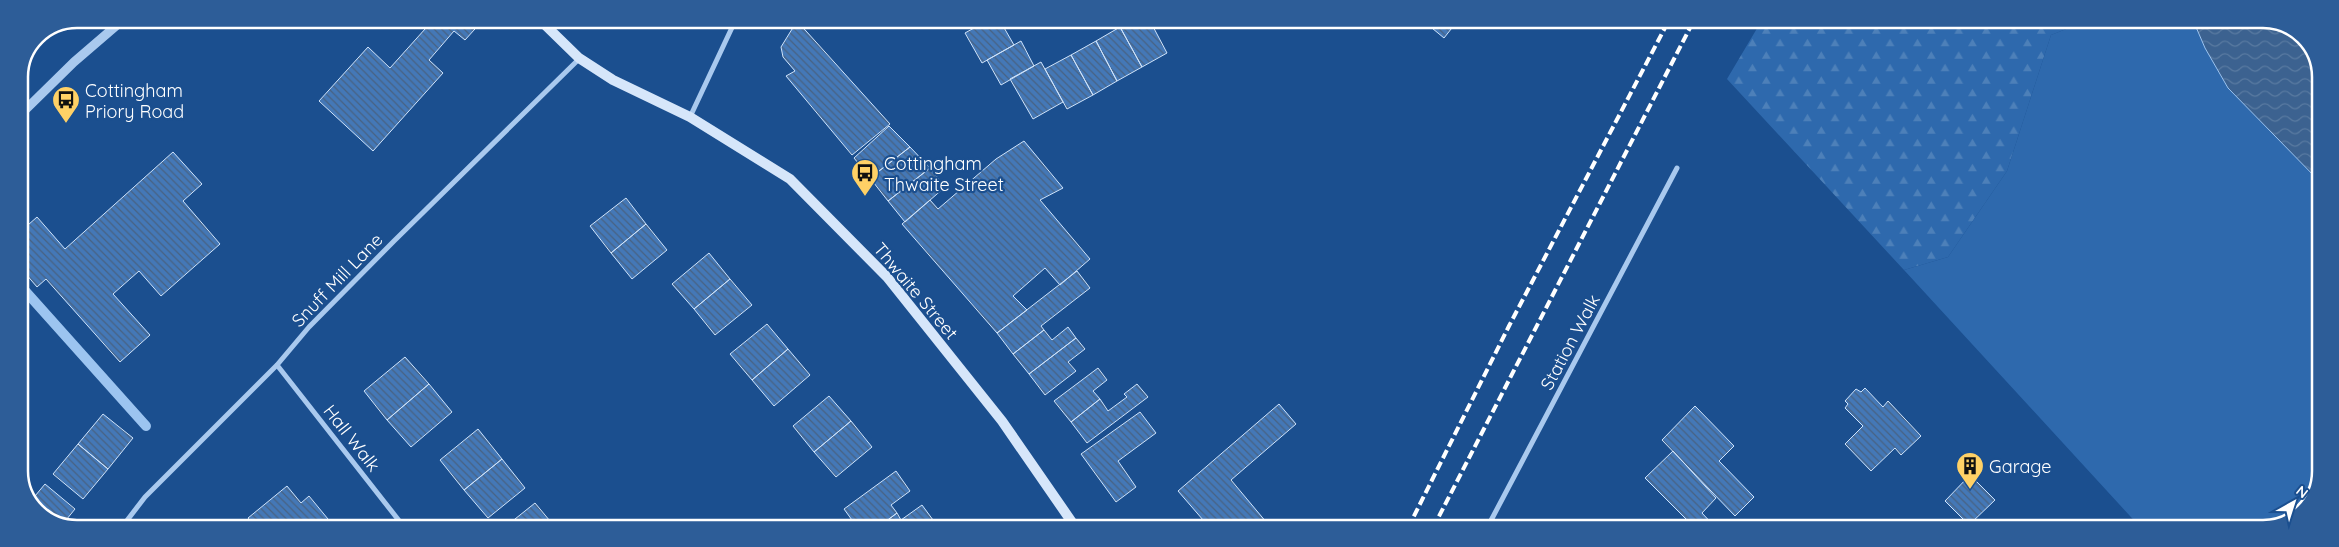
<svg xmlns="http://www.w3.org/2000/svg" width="2339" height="547" font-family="Quicksand,sans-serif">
<defs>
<pattern id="forest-firs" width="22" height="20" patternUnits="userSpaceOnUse" patternTransform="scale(1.25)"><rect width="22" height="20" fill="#2e69ad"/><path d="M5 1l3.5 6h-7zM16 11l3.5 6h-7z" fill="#4d80b9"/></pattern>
<pattern id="water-waves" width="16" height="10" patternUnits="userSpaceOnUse" patternTransform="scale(1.25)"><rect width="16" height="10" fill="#3c6290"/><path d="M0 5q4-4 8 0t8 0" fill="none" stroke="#597aa1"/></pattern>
<pattern id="building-back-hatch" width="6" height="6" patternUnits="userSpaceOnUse" patternTransform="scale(1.25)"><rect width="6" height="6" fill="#4478b7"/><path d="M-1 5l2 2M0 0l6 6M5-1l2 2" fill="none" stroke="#486282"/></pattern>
</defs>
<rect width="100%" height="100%" fill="#1b4f8f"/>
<path fill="url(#forest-firs)" d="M 1762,20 L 2089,20 L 2051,35 L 2007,171 L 1948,257 L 1904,270 L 1727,79 Z"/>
<path fill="#2e69ad" d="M 2089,20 L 2193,20 L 2205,48 L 2228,88 L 2320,182 L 2319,482 L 2300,514 L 2263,528 L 2141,528 L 1904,270 L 1948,257 L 2007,171 L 2051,35 Z"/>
<path fill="url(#water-waves)" stroke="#9cc4f0" d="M 2193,20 L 2274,20 L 2306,39 L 2320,73 L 2320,182 L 2228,88 L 2205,48 Z"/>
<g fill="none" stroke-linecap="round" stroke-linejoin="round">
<path stroke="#9cc4f0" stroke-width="10" d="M 19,284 L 146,426"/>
</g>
<path fill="url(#building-back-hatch)" stroke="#cfe3fa" d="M 434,19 L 484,19 L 465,40 L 454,31 L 429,60 L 443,73 L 373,151 L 319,101 L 368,47 L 390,68 Z
M 990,19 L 999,19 L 1014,45 L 982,63 L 965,33 Z
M 1134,19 L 1149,19 L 1167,53 L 1142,67 L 1120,27 Z
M 1421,19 L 1459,19 L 1444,38 Z
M 797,21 L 890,124 L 852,155 L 786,76 L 795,71 L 783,57 L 781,47 Z
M 1120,27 L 1142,67 L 1117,81 L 1096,41 Z
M 1021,41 L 1034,66 L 1001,85 L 987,60 Z
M 1096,41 L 1117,81 L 1093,95 L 1071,55 Z
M 1071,55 L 1093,95 L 1067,109 L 1045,69 Z
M 1041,62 L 1063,102 L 1033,119 L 1010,79 Z
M 889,126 L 910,147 L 870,178 L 854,158 Z
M 1024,141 L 1063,188 L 1040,200 L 1090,259 L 1060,285 L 1045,268 L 1013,296 L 1027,310 L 997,333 L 902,224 L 930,200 L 938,209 L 996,159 Z
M 910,147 L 930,168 L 888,201 L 870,178 Z
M 173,152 L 202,184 L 183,201 L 220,244 L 161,296 L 139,271 L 113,294 L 150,335 L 120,362 L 46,279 L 37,287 L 19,266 L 19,233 L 37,217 L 65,249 Z
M 930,168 L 945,187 L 905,222 L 888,201 Z
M 626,198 L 646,224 L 611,253 L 590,226 Z
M 646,224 L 667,250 L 632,279 L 611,253 Z
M 709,253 L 730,279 L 694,309 L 672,284 Z
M 1077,271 L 1090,288 L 1041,326 L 1044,330 L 1013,354 L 997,333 Z
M 730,279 L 752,305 L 715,335 L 694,309 Z
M 767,324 L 788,349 L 752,380 L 730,354 Z
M 1068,327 L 1076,338 L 1029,374 L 1013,354 L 1044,330 L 1052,340 Z
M 1076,338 L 1085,349 L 1068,362 L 1076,371 L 1045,395 L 1029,374 Z
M 788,349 L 810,375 L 774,406 L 752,380 Z
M 405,357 L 429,384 L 387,420 L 364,391 Z
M 1098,368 L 1107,380 L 1093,391 L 1100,399 L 1071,422 L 1054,401 Z
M 429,384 L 452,412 L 411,447 L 387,420 Z
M 1137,384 L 1148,397 L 1087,443 L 1071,422 L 1100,399 L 1108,411 L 1127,397 L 1124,394 Z
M 1865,388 L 1883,407 L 1888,401 L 1921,436 L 1901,455 L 1895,448 L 1871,471 L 1845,444 L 1863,426 L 1845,408 L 1848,404 L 1845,401 L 1856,389 L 1861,392 Z
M 829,396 L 851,421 L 814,452 L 793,426 Z
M 1279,404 L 1296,424 L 1231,480 L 1267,523 L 1261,528 L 1210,528 L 1178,491 Z
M 1695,406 L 1734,446 L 1719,461 L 1754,497 L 1735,516 L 1662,440 Z
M 1140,412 L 1156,433 L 1118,461 L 1136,487 L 1116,502 L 1081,454 Z
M 103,414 L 133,438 L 108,469 L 78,444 Z
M 851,421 L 872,447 L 836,477 L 814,452 Z
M 478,429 L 502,459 L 464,490 L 440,460 Z
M 78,444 L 108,469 L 83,499 L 53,474 Z
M 1673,451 L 1716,498 L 1702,513 L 1716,528 L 1679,528 L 1687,520 L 1645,478 Z
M 502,459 L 525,488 L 488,518 L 464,490 Z
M 896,471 L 910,491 L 891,505 L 897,513 L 877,528 L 857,527 L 844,509 Z
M 1970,475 L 1995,500 L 1969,525 L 1945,501 Z
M 45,484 L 75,509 L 62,525 L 33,509 L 30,502 Z
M 287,486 L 301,503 L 309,496 L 328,519 L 317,527 L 255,527 L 248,518 Z
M 535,503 L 555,527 L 505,527 Z
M 922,505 L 936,524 L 930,528 L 877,528 L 897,513 L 901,520 Z"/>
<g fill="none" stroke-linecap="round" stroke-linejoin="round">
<path stroke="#a9c9ee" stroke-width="5" d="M 690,117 L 736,19
M 277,365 L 404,527
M 122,527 L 145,497 L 277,365 L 309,327 L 394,241 L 579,59
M 1487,528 L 1677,168"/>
<path stroke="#a9c9ee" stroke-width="9" d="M 19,116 L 74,62 L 124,19"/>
<path stroke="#d6e6fa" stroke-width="10" d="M 539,19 L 579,58 L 613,80 L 690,117 L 790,179 L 887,277 L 1002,421 L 1076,528"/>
<path stroke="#fff" stroke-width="4" stroke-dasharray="9 4" stroke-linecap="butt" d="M 1408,528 L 1509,326 L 1669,20
M 1433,528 L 1694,20"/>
</g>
<defs>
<symbol id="bus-pin" viewBox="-11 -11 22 30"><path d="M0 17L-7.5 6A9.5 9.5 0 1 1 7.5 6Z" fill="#ffd166" stroke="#1b4f8f"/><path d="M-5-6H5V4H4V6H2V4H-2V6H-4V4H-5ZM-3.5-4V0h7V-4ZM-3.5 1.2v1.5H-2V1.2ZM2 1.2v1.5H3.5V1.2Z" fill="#111"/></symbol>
<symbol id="building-pin" viewBox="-11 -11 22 30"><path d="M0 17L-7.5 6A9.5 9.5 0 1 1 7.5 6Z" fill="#ffd166" stroke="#1b4f8f"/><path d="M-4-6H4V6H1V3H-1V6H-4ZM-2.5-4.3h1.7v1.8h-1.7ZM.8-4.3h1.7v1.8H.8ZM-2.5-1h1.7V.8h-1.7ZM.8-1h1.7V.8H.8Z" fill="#111"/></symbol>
</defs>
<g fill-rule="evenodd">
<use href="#bus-pin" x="50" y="84" width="32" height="43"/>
<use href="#bus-pin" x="849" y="157" width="32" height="43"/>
<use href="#building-pin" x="1954" y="450" width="32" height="43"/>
</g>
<g text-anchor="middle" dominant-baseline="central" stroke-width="4.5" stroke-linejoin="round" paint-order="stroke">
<g font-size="18" fill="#fff" stroke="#1b4f8f" text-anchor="start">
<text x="85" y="90">Cottingham<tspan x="85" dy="21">Priory Road</tspan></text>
<text x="884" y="163">Cottingham<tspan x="884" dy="21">Thwaite Street</tspan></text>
<text x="1989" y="466">Garage</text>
</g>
<g font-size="18" fill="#fff" stroke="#1b4f8f">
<text transform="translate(337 280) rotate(-46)">Snuff Mill Lane</text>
<text transform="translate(916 291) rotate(50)">Thwaite Street</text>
<text transform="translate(1570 342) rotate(-62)">Station Walk</text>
<text transform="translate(352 438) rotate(52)">Hall Walk</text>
</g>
</g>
<path d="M0 0H2339V547H0ZM77 28H2263A49 49 0 0 1 2312 77V471A49 49 0 0 1 2263 520H77A49 49 0 0 1 28 471V77A49 49 0 0 1 77 28Z" fill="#2d5d98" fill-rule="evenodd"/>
<path fill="none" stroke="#fff" stroke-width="2.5" d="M77 28H2263A49 49 0 0 1 2312 77V471A49 49 0 0 1 2263 520H77A49 49 0 0 1 28 471V77A49 49 0 0 1 77 28Z"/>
<g transform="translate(2294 502) rotate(39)" stroke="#1b4f8f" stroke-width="4" paint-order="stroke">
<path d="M0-4L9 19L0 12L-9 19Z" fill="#ffffff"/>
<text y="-8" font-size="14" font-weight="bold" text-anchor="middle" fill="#ffffff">N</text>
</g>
</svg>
